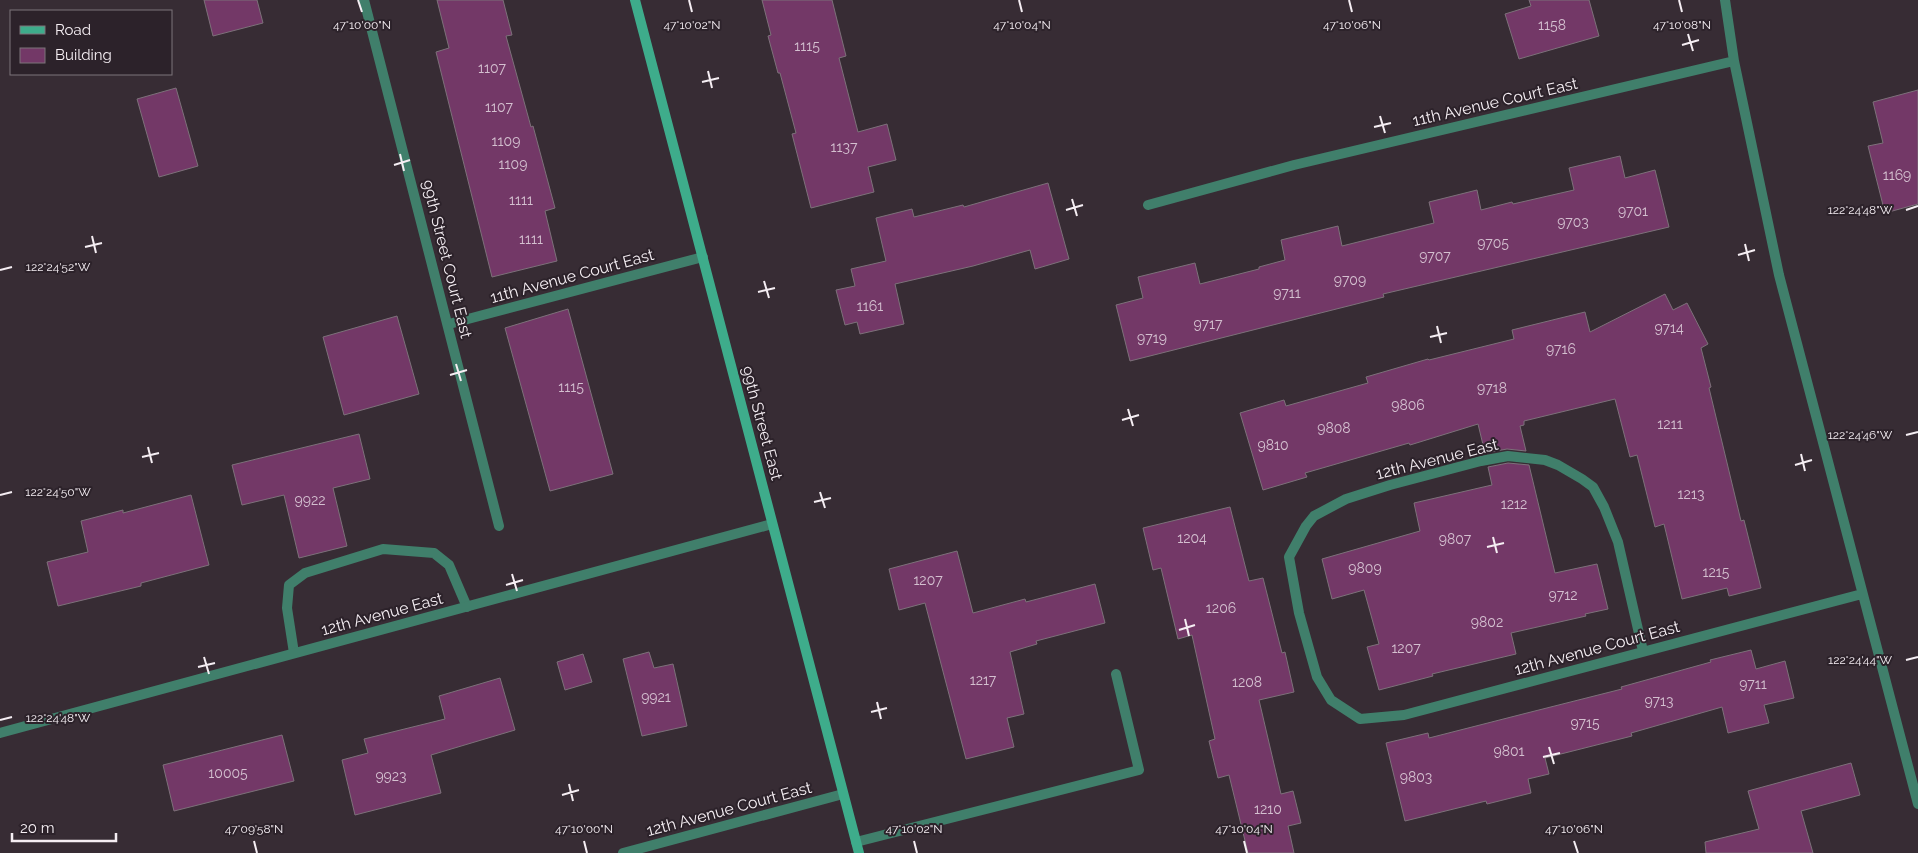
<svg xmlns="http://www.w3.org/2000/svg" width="1918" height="853" font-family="Raleway,sans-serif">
<rect width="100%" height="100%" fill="#372c34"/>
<path fill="#733867" stroke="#7d717a" d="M 204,0 L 257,0 L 263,23 L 213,36 Z
M 437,0 L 503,0 L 512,35 L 506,36 L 531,127 L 533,126 L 555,208 L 545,211 L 557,261 L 492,277 L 436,52 L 449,48 Z
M 762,0 L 832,0 L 846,56 L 839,58 L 858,132 L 887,124 L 896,160 L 868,167 L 874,192 L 811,208 L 792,134 L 796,133 L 780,73 L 778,73 L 768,36 L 771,35 Z
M 1529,0 L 1589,0 L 1599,36 L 1519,59 L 1505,14 L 1531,6 Z
M 176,88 L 198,166 L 159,177 L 137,99 Z
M 1918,90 L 1918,204 L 1885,213 L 1868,146 L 1883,143 L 1873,102 Z
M 1620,156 L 1625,178 L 1655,170 L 1669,227 L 1383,294 L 1384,297 L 1130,361 L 1116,305 L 1143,298 L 1138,277 L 1195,263 L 1200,284 L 1259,269 L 1259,267 L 1285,260 L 1281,240 L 1338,226 L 1342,246 L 1434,223 L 1429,202 L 1477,190 L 1481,210 L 1512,202 L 1513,204 L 1574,190 L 1569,168 Z
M 1048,183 L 1069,259 L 1035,269 L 1030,250 L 973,266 L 895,284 L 904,324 L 860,334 L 857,322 L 845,325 L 836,290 L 855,286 L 851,269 L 886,261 L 876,218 L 912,209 L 914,217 L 963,205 L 964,207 Z
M 1665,294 L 1673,310 L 1687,303 L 1708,344 L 1701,348 L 1711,387 L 1709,388 L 1741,521 L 1744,520 L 1761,588 L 1729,596 L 1727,588 L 1682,599 L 1664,524 L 1655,527 L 1637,455 L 1630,457 L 1615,399 L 1524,421 L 1524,425 L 1520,426 L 1526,451 L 1507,449 L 1485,453 L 1478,424 L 1410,445 L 1409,443 L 1305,473 L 1307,477 L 1263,490 L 1240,413 L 1284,400 L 1286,406 L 1368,383 L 1366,377 L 1428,359 L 1429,360 L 1514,339 L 1512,330 L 1585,312 L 1590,332 Z
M 568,309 L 613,474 L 550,491 L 505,328 Z
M 397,316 L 419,394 L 344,415 L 323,337 Z
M 359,434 L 370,479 L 333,488 L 347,546 L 299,558 L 284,495 L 242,505 L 232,465 Z
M 1508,463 L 1529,465 L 1555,573 L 1597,564 L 1608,609 L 1585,614 L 1586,616 L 1511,633 L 1516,654 L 1432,674 L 1433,676 L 1379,690 L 1367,647 L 1379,644 L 1364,590 L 1332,599 L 1322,559 L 1420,531 L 1414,503 L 1492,485 L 1488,467 Z
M 191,495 L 209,565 L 141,583 L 141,586 L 58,606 L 47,562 L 88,552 L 81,521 L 123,510 L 123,513 Z
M 1230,507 L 1249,581 L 1263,578 L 1282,653 L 1285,652 L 1294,692 L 1259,700 L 1281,794 L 1293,791 L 1301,823 L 1288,826 L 1294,853 L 1248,853 L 1229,775 L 1218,778 L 1209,741 L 1215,739 L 1192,635 L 1178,639 L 1161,568 L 1153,570 L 1143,528 Z
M 957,551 L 973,613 L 1025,599 L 1026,602 L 1095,584 L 1105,623 L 1036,641 L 1037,644 L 1010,652 L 1024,714 L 1007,718 L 1014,747 L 966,759 L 925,603 L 899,610 L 889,569 Z
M 1751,650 L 1756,669 L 1785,661 L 1794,698 L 1764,705 L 1769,723 L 1728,733 L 1722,707 L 1631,733 L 1632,736 L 1545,758 L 1549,774 L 1528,779 L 1531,793 L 1487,804 L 1486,801 L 1405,821 L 1386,743 L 1428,733 L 1429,738 L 1523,714 L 1622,689 L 1621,687 L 1711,662 L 1710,660 Z
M 649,652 L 654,668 L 673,664 L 687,726 L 642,736 L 623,659 Z
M 583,654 L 592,682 L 565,690 L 557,662 Z
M 500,678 L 515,730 L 431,755 L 441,793 L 355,815 L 342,760 L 368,753 L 364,739 L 445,719 L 439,696 Z
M 282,735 L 294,781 L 174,811 L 163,765 Z
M 1851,763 L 1860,795 L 1801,811 L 1813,853 L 1706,853 L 1705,842 L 1759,829 L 1748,791 Z"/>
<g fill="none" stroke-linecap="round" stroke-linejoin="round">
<path stroke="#407f6b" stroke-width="10" d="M 294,653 L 287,608 L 289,585 L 305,573 L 383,549 L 434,553 L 449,565 L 467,607
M 856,842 L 1139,770 L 1116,674"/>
<path stroke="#407f6b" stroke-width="10" d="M 364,0 L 499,526
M 1725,0 L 1734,61 L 1779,275 L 1918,804
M 1148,205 L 1294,165 L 1734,61
M 449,324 L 703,257
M 1643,651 L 1618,542 L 1604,507 L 1593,487 L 1582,479 L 1558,465 L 1545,460 L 1508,456 L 1481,461 L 1390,485 L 1346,499 L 1314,516 L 1306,526 L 1289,557 L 1299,613 L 1317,677 L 1331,700 L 1360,719 L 1404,715 L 1862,594
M 0,733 L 772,524
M 623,853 L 843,794"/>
<path stroke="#3eac8b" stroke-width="10" d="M 635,0 L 859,853"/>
</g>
<path fill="none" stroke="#f5eef3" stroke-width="2" d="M 358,0 L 362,12M 689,0 L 692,12M 1019,0 L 1022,12M 1349,0 L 1352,12M 1679,0 L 1682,12M 1688,34 L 1693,51M 1682,45 L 1699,40M 708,71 L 712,88M 702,82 L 719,78M 1380,116 L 1385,133M 1374,127 L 1391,123M 400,154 L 404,171M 394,165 L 410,160M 1072,199 L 1077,216M 1066,210 L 1083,205M 1906,210 L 1918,206M 92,236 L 96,253M 1745,244 L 1749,261M 85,247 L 102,243M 1738,255 L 1755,250M 0,270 L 12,267M 764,281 L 769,298M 758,292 L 775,288M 1437,326 L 1441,343M 1430,337 L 1447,333M 456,364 L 461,381M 450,375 L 467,370M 1128,409 L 1133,426M 1122,420 L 1139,415M 1906,435 L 1918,432M 148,447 L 152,463M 1801,454 L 1805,471M 142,457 L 159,453M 1795,465 L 1812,460M 820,492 L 825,508M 0,495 L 12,492M 814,502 L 831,498M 1493,537 L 1497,553M 1487,547 L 1504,543M 512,574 L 517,591M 506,585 L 523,580M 1185,619 L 1189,636M 1179,630 L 1195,625M 204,657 L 209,674M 1906,660 L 1918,657M 198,667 L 215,663M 877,702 L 881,719M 871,712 L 887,708M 0,720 L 12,717M 1549,747 L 1554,764M 1543,757 L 1560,753M 569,784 L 573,801M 562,795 L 579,790M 254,841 L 257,853M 584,841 L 587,853M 914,841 L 917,853M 1244,841 L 1247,853M 1574,841 L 1578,853"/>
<g text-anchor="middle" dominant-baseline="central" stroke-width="4" stroke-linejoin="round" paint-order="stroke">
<g font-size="14" fill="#d4c0d0">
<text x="1552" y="25">1158</text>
<text x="807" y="46">1115</text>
<text x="492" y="68">1107</text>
<text x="499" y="107">1107</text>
<text x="506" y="141">1109</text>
<text x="844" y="147">1137</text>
<text x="513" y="164">1109</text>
<text x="1897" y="175">1169</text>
<text x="521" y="200">1111</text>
<text x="1633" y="211">9701</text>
<text x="1573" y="222">9703</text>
<text x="531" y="239">1111</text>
<text x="1493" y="243">9705</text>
<text x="1435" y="256">9707</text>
<text x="1350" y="280">9709</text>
<text x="1287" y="293">9711</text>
<text x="870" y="306">1161</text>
<text x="1208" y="324">9717</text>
<text x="1669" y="328">9714</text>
<text x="1152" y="338">9719</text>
<text x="1561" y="349">9716</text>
<text x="571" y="387">1115</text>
<text x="1492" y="388">9718</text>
<text x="1408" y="405">9806</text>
<text x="1670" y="424">1211</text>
<text x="1334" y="428">9808</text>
<text x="1273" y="445">9810</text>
<text x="1691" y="494">1213</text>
<text x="310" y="500">9922</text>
<text x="1514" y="504">1212</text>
<text x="1192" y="538">1204</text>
<text x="1455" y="539">9807</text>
<text x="1365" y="568">9809</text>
<text x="1716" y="572">1215</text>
<text x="928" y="580">1207</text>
<text x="1563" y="595">9712</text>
<text x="1221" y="608">1206</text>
<text x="1487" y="622">9802</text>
<text x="1406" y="648">1207</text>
<text x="983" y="680">1217</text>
<text x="1247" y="682">1208</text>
<text x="1753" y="684">9711</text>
<text x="656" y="697">9921</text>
<text x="1659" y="701">9713</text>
<text x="1585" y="723">9715</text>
<text x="1509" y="751">9801</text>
<text x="228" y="773">10005</text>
<text x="391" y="776">9923</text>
<text x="1416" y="777">9803</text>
<text x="1268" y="809">1210</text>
</g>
<g font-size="16" fill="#f5eef3" stroke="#2c222a">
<text transform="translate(1495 102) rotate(-13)">11th Avenue Court East</text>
<text transform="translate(447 259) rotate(76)">99th Street Court East</text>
<text transform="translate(572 276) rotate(-15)">11th Avenue Court East</text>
<text transform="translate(762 423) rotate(75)">99th Street East</text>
<text transform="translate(1437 459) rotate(-14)">12th Avenue East</text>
<text transform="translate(382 614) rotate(-15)">12th Avenue East</text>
<text transform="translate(1597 648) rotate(-15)">12th Avenue Court East</text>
<text transform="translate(729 809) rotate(-15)">12th Avenue Court East</text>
</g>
</g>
<g font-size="12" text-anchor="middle" fill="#f5eef3" stroke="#2c222a" stroke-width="4" stroke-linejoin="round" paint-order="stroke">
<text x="362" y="29">47°10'00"N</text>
<text x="692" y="29">47°10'02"N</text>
<text x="1022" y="29">47°10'04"N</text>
<text x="1352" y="29">47°10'06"N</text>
<text x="1682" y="29">47°10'08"N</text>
<text x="1860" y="214">122°24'48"W</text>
<text x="58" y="271">122°24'52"W</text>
<text x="1860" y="439">122°24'46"W</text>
<text x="58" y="496">122°24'50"W</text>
<text x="1860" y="664">122°24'44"W</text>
<text x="58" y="722">122°24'48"W</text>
<text x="254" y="833">47°09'58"N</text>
<text x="584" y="833">47°10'00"N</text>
<text x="914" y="833">47°10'02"N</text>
<text x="1244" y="833">47°10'04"N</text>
<text x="1574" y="833">47°10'06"N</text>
</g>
<rect x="10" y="10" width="162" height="65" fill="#2c222a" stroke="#7c747a"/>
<rect x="20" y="26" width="25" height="8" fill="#3eac8b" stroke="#7c747a"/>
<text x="55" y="35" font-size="15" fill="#f5eef3">Road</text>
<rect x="20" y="48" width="25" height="15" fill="#733867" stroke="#7c747a"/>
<text x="55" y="60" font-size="15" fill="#f5eef3">Building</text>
<path d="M12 833v8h104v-8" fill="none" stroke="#f5eef3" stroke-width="2.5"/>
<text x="20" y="833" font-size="15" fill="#f5eef3" stroke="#2c222a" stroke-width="4" paint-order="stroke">20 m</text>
</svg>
